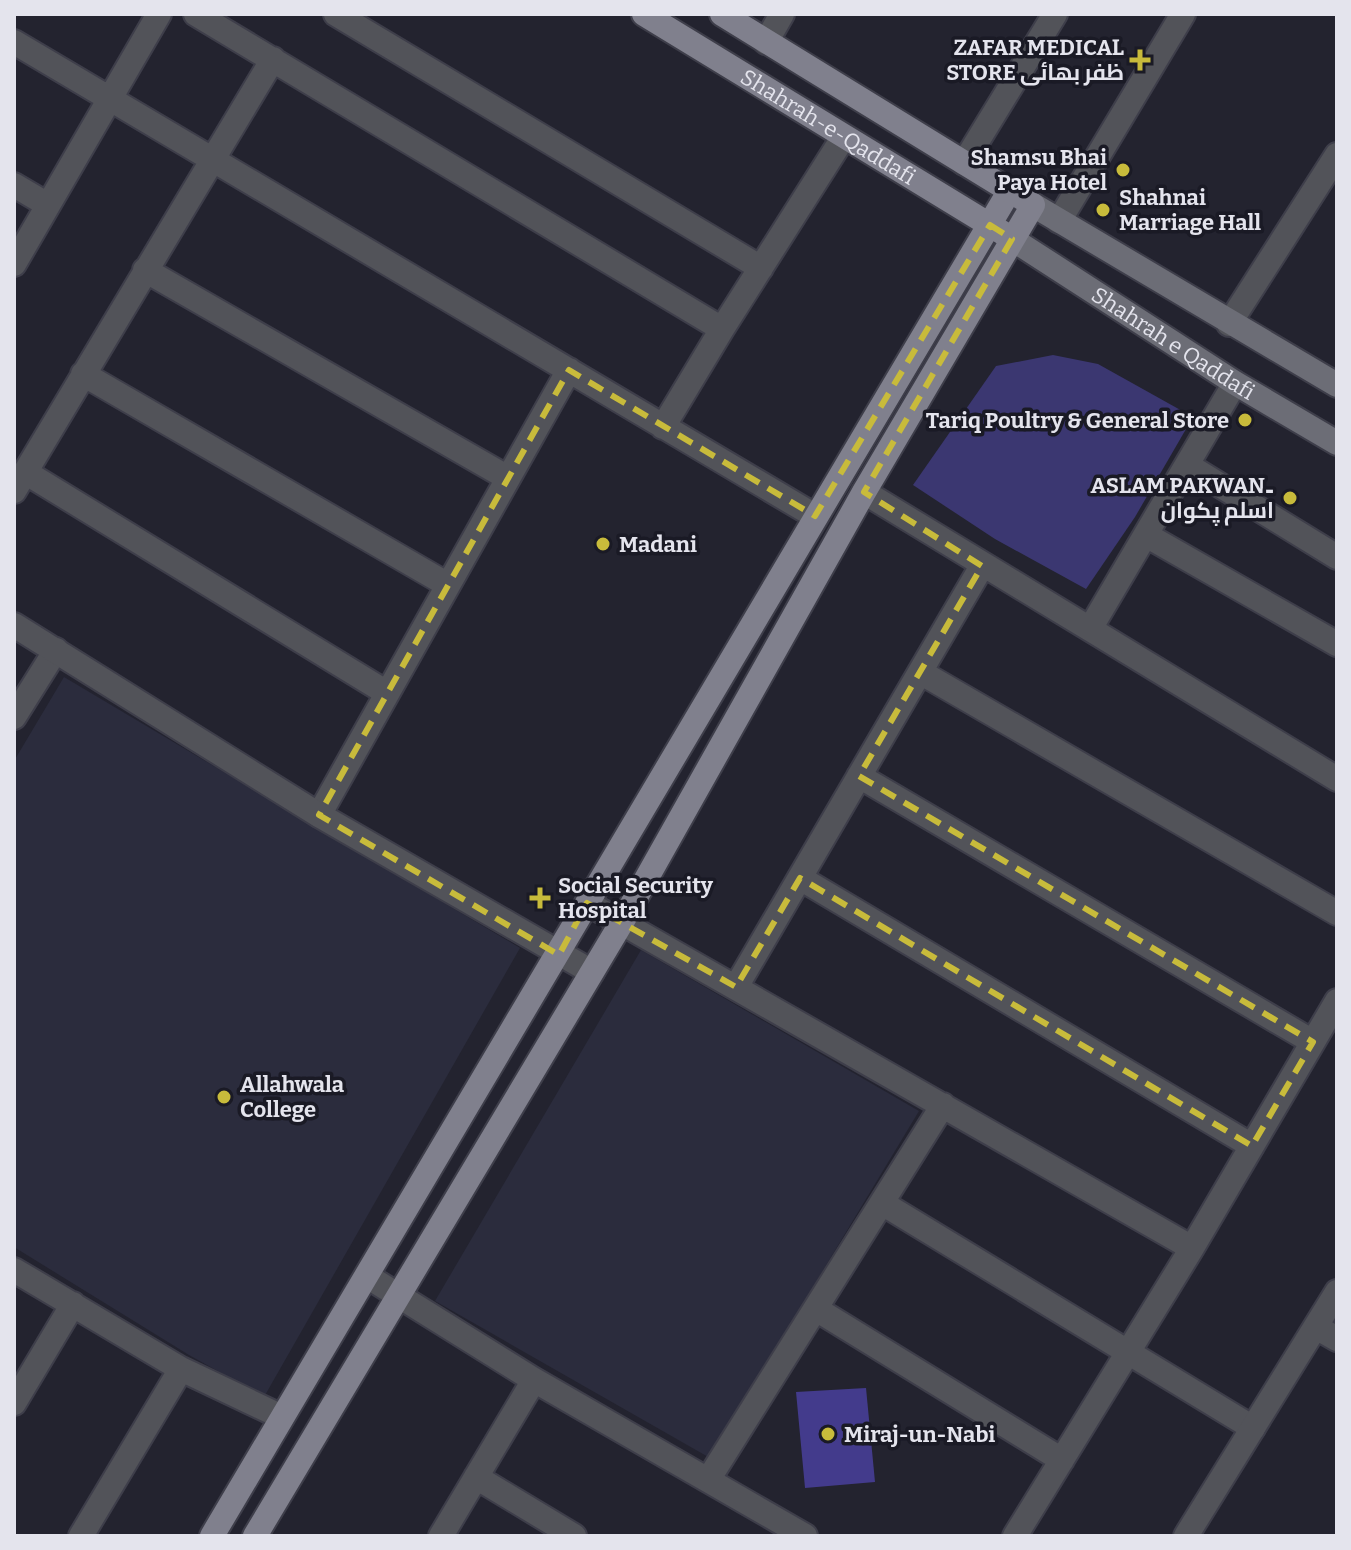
<svg xmlns="http://www.w3.org/2000/svg" width="1351" height="1550" font-family="Bitter,Cairo,serif">
<rect width="100%" height="100%" fill="#23232f"/>
<path fill="#2b2c3d" d="M 64,677 L 520,948 L 264,1397 L 189,1355 L 14,1247 L 14,761 Z
M 641,950 L 919,1111 L 710,1458 L 435,1301 Z"/>
<path fill="#3b3771" d="M 1053,355 L 1098,364 L 1193,417 L 1135,517 L 1086,589 L 995,539 L 913,485 L 996,366 Z"/>
<path fill="#433b8c" d="M 866,1388 L 875,1482 L 805,1488 L 796,1392 Z"/>
<g fill="none" stroke-linecap="round" stroke-linejoin="round">
<defs>
<path id="minor" d="M 196,14 L 722,329 L 663,427
M 336,14 L 761,268
M 14,42 L 815,516
M 766,42 L 782,14
M 964,163 L 1055,14
M 14,185 L 48,205
M 1059,221 L 1183,14
M 14,264 L 159,14
M 145,270 L 508,478
M 1229,324 L 1337,155
M 722,329 L 843,138
M 83,374 L 448,585
M 1187,465 L 1337,557
M 25,472 L 387,693
M 14,491 L 273,59
M 864,492 L 1090,629 L 1235,383
M 1146,535 L 1337,644
M 1090,629 L 1337,779
M 920,672 L 1337,913
M 14,717 L 56,650
M 859,776 L 1313,1042
M 319,815 L 569,370
M 800,878 L 1252,1146
M 587,903 L 1192,1248 L 1337,1001
M 736,987 L 982,566
M 882,1203 L 1253,1428
M 14,1270 L 181,1369 L 282,1417
M 367,1276 L 534,1380 L 805,1536
M 816,1309 L 1062,1460
M 14,1403 L 73,1304
M 476,1477 L 574,1536
M 708,1480 L 943,1105
M 81,1536 L 181,1369
M 441,1536 L 534,1380
M 1015,1536 L 1192,1248"/>
<path id="tertiary" d="M 14,625 L 319,815 L 592,972
M 1316,1327 L 1337,1339
M 1186,1536 L 1337,1292"/>
<g id="secondary">
<path d="M 1033,205 L 1337,385"/>
<path id="s1" d="M 1012,239 L 1235,383 L 1337,443"/>
</g>
<g id="primary">
<path id="s2" d="M 644,14 L 1003,233"/>
<path d="M 212,1536 L 1010,190"/>
<path d="M 255,1536 L 622,922 L 864,492 L 1033,205 L 722,14"/>
</g>
</defs>
<use href="#minor" stroke="#3e3e4a" stroke-width="28"/>
<use href="#tertiary" stroke="#3e3e4a" stroke-width="28"/>
<use href="#secondary" stroke="#3e3e4a" stroke-width="28"/>
<use href="#primary" stroke="#3e3e4a" stroke-width="28"/>
<use href="#minor" stroke="#525359" stroke-width="24"/>
<use href="#tertiary" stroke="#525359" stroke-width="24"/>
<use href="#secondary" stroke="#6c6d76" stroke-width="24"/>
<use href="#primary" stroke="#80808d" stroke-width="24"/>
</g>
<path fill="none" stroke="#c8bb3b" stroke-width="6" stroke-dasharray="16 10" stroke-linejoin="round" d="M 990,225 L 1012,239 L 864,492 L 982,566 L 859,776 L 1313,1042 L 1252,1146 L 800,878 L 736,987 L 587,903 L 559,955 L 319,815 L 569,370 L 815,516 Z"/>
<g fill="#c8bb3b" stroke="#1a1a25" stroke-width="3">
<path d="M1136 48h8v8h8v8h-8v8h-8v-8h-8v-8h8z"/>
<circle cx="1123" cy="170" r="8"/>
<circle cx="1103" cy="210" r="8"/>
<circle cx="1245" cy="420" r="8"/>
<circle cx="1290" cy="498" r="8"/>
<circle cx="603" cy="544" r="8"/>
<path d="M536 886h8v8h8v8h-8v8h-8v-8h-8v-8h8z"/>
<circle cx="224" cy="1097" r="8"/>
<circle cx="828" cy="1434" r="8"/>
</g>
<g text-anchor="middle" dominant-baseline="central" stroke-width="7" stroke-linejoin="round" paint-order="stroke">
<g font-size="22" font-weight="bold" fill="#e4e4ed" stroke="#1a1a25" text-anchor="start">
<text x="1124" y="47" text-anchor="end">ZAFAR MEDICAL<tspan x="1124" dy="25">STORE ظفر بھائی</tspan></text>
<text x="1107" y="157" text-anchor="end">Shamsu Bhai<tspan x="1107" dy="25">Paya Hotel</tspan></text>
<text x="1119" y="197">Shahnai<tspan x="1119" dy="25">Marriage Hall</tspan></text>
<text x="1229" y="420" text-anchor="end">Tariq Poultry &amp; General Store</text>
<text x="1274" y="485" text-anchor="end">ASLAM PAKWAN۔<tspan x="1274" dy="25">اسلم پکوان</tspan></text>
<text x="619" y="544">Madani</text>
<text x="558" y="885">Social Security<tspan x="558" dy="25">Hospital</tspan></text>
<text x="240" y="1084">Allahwala<tspan x="240" dy="25">College</tspan></text>
<text x="844" y="1434">Miraj-un-Nabi</text>
</g>
<g font-size="22" fill="#e4e4ed" stroke="#1a1a25">
<text stroke="none"><textPath href="#s2" startOffset="216">Shahrah-e-Qaddafi</textPath></text>
<text stroke="none"><textPath href="#s1" startOffset="192">Shahrah e Qaddafi</textPath></text>
</g>
</g>
<rect width="1351" height="1550" fill="none" stroke="#e4e4ed" stroke-width="32"/>
</svg>
